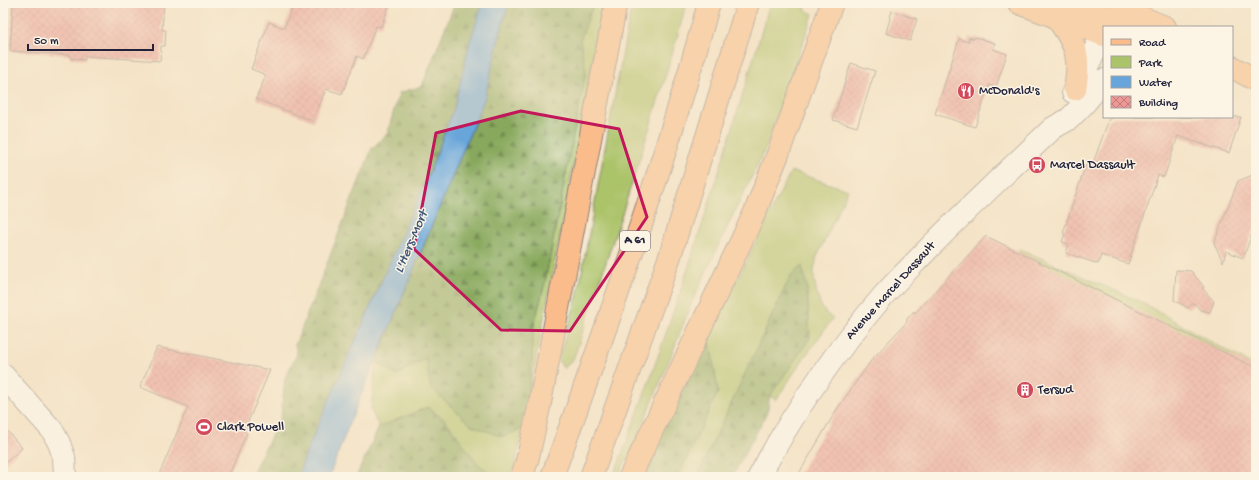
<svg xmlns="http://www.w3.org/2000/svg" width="1259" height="480" font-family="'Gochi Hand',sans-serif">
<defs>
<pattern id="forest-firs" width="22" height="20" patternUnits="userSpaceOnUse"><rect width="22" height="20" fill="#88a95d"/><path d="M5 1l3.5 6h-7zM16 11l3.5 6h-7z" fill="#6f894e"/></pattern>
<pattern id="building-cross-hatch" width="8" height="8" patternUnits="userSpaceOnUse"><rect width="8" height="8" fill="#ee9896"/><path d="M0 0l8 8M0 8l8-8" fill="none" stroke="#c07c7c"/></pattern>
</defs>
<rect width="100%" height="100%" fill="#fcf5e5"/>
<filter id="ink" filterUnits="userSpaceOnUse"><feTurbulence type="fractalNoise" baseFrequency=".025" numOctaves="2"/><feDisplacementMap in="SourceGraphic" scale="8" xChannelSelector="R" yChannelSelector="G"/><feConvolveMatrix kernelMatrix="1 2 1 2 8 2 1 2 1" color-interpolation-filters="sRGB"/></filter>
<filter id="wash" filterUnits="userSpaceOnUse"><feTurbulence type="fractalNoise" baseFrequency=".012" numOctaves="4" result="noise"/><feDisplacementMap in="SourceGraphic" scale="16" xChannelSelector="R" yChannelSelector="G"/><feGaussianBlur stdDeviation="0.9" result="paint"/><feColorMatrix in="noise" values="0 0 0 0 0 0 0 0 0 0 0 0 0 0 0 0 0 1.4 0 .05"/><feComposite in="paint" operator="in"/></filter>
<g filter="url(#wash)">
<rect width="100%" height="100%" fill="#f4e3c7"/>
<path fill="#abc369" stroke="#667252" d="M 594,3 L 603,3 L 567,200 L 526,410 L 532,357 L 533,329 L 545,282 L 586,71 L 580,40 Z
M 632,3 L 687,3 C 653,122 614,240 574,357 L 564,369 L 558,360 L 577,298 Z
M 770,3 L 806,3 L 805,10 L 813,14 L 765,150 L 729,223 L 693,300 L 663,376 L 633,447 L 618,477 L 613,477 C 674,322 723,162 770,3 Z
M 791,171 L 848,190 L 816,259 C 816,263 815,266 814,269 C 813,278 818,305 825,312 C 827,315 830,316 833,318 L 801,362 L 776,400 L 770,396 L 810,338 L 807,287 L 802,266 L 791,275 L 697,477 L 678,477 L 718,392 L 709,336 Z
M 1020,249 L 1141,302 L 1256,367 L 1256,393 L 1024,256 L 1019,252 Z
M 427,358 L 524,428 L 512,477 L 495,477 L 478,464 L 446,421 L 428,407 L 379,427 L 371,410 L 376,361 L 396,375 Z"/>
<path fill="url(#forest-firs)" stroke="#55664c" d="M 455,3 L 483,3 L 470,41 L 454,108 L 430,171 L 309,446 L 297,477 L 250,477 L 281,417 L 285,378 L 297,354 L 295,345 L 372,148 L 387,134 L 399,93 L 422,86 Z
M 509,3 L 594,3 L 580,40 L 586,71 L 545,282 L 533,329 L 532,357 L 524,428 L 502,437 L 471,425 L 430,387 L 426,358 L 396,375 L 376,361 L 484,100 L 503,22 Z
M 802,266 L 807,287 L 810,338 L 770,396 L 767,413 L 732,477 L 697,477 L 791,275 Z
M 709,336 L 718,392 L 678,477 L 639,477 Z
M 428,407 L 446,421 L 478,464 L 495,477 L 356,477 L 379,427 Z"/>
<path fill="#68a5da" stroke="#45648a" d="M 483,3 L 509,3 L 503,22 L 484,100 L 350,422 L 329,477 L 297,477 L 309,446 L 430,171 L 454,108 L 470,41 Z"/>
<g id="blocks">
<path fill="url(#building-cross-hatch)" d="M 13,3 L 164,3 L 162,30 L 166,30 L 165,46 L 161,46 L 160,61 L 85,56 L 85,60 L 70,58 L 70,55 L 10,51 Z
M 294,3 L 390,3 L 381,27 L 376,26 L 363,59 L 357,56 L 342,94 L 326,89 L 313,121 L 256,99 L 266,75 L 251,69 L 269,22 L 284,28 Z
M 892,11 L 917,19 L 910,41 L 886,33 Z
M 969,37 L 974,39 L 975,37 L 995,43 L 993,49 L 1007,54 L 996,87 L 989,85 L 975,127 L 935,114 L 959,39 L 968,42 Z
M 851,63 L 875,71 L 857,127 L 833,120 Z
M 1112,117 L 1241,117 L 1229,153 L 1178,136 L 1164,177 L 1158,175 L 1128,264 L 1101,255 L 1098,264 L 1066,253 L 1069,244 L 1062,242 L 1065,234 L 1063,233 L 1087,161 L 1093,163 L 1109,119 L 1111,119 Z
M 1255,174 L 1252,183 L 1256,184 L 1256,224 L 1243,258 L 1226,251 L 1223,262 L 1214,243 L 1238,181 Z
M 986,236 L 1256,368 L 1256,477 L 797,477 L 837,409 L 873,358 L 907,322 L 907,319 L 914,311 L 915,313 Z
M 1176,270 L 1191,271 L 1204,287 L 1202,288 L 1214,301 L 1210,312 L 1200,310 L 1194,303 L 1188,308 L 1174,300 Z
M 157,347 L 270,370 L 244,431 L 247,433 L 228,477 L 158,477 L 188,407 L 140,387 Z
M 3,426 L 22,448 L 3,465 Z"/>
</g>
</g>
<g filter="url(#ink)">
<use href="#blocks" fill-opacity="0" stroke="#8b8281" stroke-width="1"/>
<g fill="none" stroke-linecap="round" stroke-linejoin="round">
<defs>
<path id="minor" d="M 1073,92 L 1084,76 L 1102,34
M 3,375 L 52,430 L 59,443 L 64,457 L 65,475
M 759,477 C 793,412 835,352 883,296 C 898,279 914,264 929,248 C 969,207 1011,168 1053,128 L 1069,119 L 1083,105 L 1104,80"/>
<path id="major" d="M 1019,3 L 1104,35
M 1055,3 L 1109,17 L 1135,15
M 1121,9 L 1165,27
M 1056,17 C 1076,44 1081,56 1075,89
M 1232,67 L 1256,80"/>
<path id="highway" d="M 522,477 L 528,457 L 540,403 L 616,3
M 552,477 C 609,321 665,163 709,3
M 591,477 L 670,256 L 748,3
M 630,477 L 755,212 L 778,154 L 832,3"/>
</defs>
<use href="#minor" stroke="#8b8281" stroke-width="24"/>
<use href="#major" stroke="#8b8281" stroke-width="24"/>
<use href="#highway" stroke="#8b8281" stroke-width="24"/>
<use href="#minor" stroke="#fff" stroke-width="22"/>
<use href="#major" stroke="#fabc8b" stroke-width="22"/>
<use href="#highway" stroke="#fabc8b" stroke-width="22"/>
</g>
</g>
<path d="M0 0H1259V480H0ZM 521,111 L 619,129 L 647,217 L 570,331 L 501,330 L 414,249 L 436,133 Z" fill="#f4e3c7" fill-opacity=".55" fill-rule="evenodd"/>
<path fill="none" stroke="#c2185b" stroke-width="3" stroke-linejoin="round" d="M 521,111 L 619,129 L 647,217 L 570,331 L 501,330 L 414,249 L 436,133 Z"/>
<defs>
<symbol id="restaurant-disc" viewBox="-11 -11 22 22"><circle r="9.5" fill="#d1495b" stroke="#fcf5e5"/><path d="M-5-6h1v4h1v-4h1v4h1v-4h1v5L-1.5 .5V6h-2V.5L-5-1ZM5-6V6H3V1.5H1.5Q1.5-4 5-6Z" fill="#fff"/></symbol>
<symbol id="bus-disc" viewBox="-11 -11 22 22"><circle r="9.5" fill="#d1495b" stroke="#fcf5e5"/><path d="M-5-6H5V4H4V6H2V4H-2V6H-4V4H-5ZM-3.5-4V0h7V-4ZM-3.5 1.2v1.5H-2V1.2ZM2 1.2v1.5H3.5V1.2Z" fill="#fff"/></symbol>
<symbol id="building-disc" viewBox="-11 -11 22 22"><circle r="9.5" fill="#d1495b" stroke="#fcf5e5"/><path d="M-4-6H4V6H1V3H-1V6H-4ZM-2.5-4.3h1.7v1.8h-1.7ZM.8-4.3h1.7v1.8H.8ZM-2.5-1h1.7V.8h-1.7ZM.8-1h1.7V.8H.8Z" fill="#fff"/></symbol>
<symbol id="stadium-disc" viewBox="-11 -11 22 22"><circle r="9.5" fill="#d1495b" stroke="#fcf5e5"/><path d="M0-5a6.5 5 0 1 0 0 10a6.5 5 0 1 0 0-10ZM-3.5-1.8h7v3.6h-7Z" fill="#fff"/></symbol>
</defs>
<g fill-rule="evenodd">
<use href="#restaurant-disc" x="956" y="81" width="20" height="20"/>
<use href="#bus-disc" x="1027" y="155" width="20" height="20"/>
<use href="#building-disc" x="1015" y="380" width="20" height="20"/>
<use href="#stadium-disc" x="194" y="417" width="20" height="20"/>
</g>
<g text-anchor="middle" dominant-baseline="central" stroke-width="3" stroke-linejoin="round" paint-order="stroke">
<rect fill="#fcf5e5" stroke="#63616e" stroke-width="1" x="620" y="231" width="30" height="20" rx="3"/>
<g font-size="12" font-weight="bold" fill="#22223b">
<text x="635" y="241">A 61</text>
</g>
<g font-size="13" fill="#22223b" stroke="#fcf5e5" text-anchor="start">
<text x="979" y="91">McDonald's</text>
<text x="1050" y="165">Marcel Dassault</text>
<text x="1038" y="390">Tersud</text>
<text x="217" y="427">Clark Powell</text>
</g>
<g font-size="13" fill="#22223b" stroke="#fcf5e5">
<text transform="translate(891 291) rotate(-48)">Avenue Marcel Dassault</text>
</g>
<g font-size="14" font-style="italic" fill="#3e567b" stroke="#fcf5e5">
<text transform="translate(412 242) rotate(-67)">L'Hers-Mort</text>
</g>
</g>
<rect width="1259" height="480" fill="none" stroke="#fcf5e5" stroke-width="16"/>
<rect x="1103" y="26" width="130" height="92" fill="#fcf5e5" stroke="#a5a1a1"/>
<rect x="1111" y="39" width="20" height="6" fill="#fabc8b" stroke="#a5a1a1"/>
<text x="1139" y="46" font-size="12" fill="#22223b">Road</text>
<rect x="1111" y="56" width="20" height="12" fill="#abc369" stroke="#a5a1a1"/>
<text x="1139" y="66" font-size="12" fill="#22223b">Park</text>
<rect x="1111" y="76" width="20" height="12" fill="#68a5da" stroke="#a5a1a1"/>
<text x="1139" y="86" font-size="12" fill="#22223b">Water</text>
<rect x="1111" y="96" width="20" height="12" fill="url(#building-cross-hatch)" stroke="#a5a1a1"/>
<text x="1139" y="106" font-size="12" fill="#22223b">Building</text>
<path d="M28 44v6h125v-6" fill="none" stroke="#22223b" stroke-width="2"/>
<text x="34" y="44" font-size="12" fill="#22223b" stroke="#fcf5e5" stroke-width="3" paint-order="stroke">50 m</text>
</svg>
